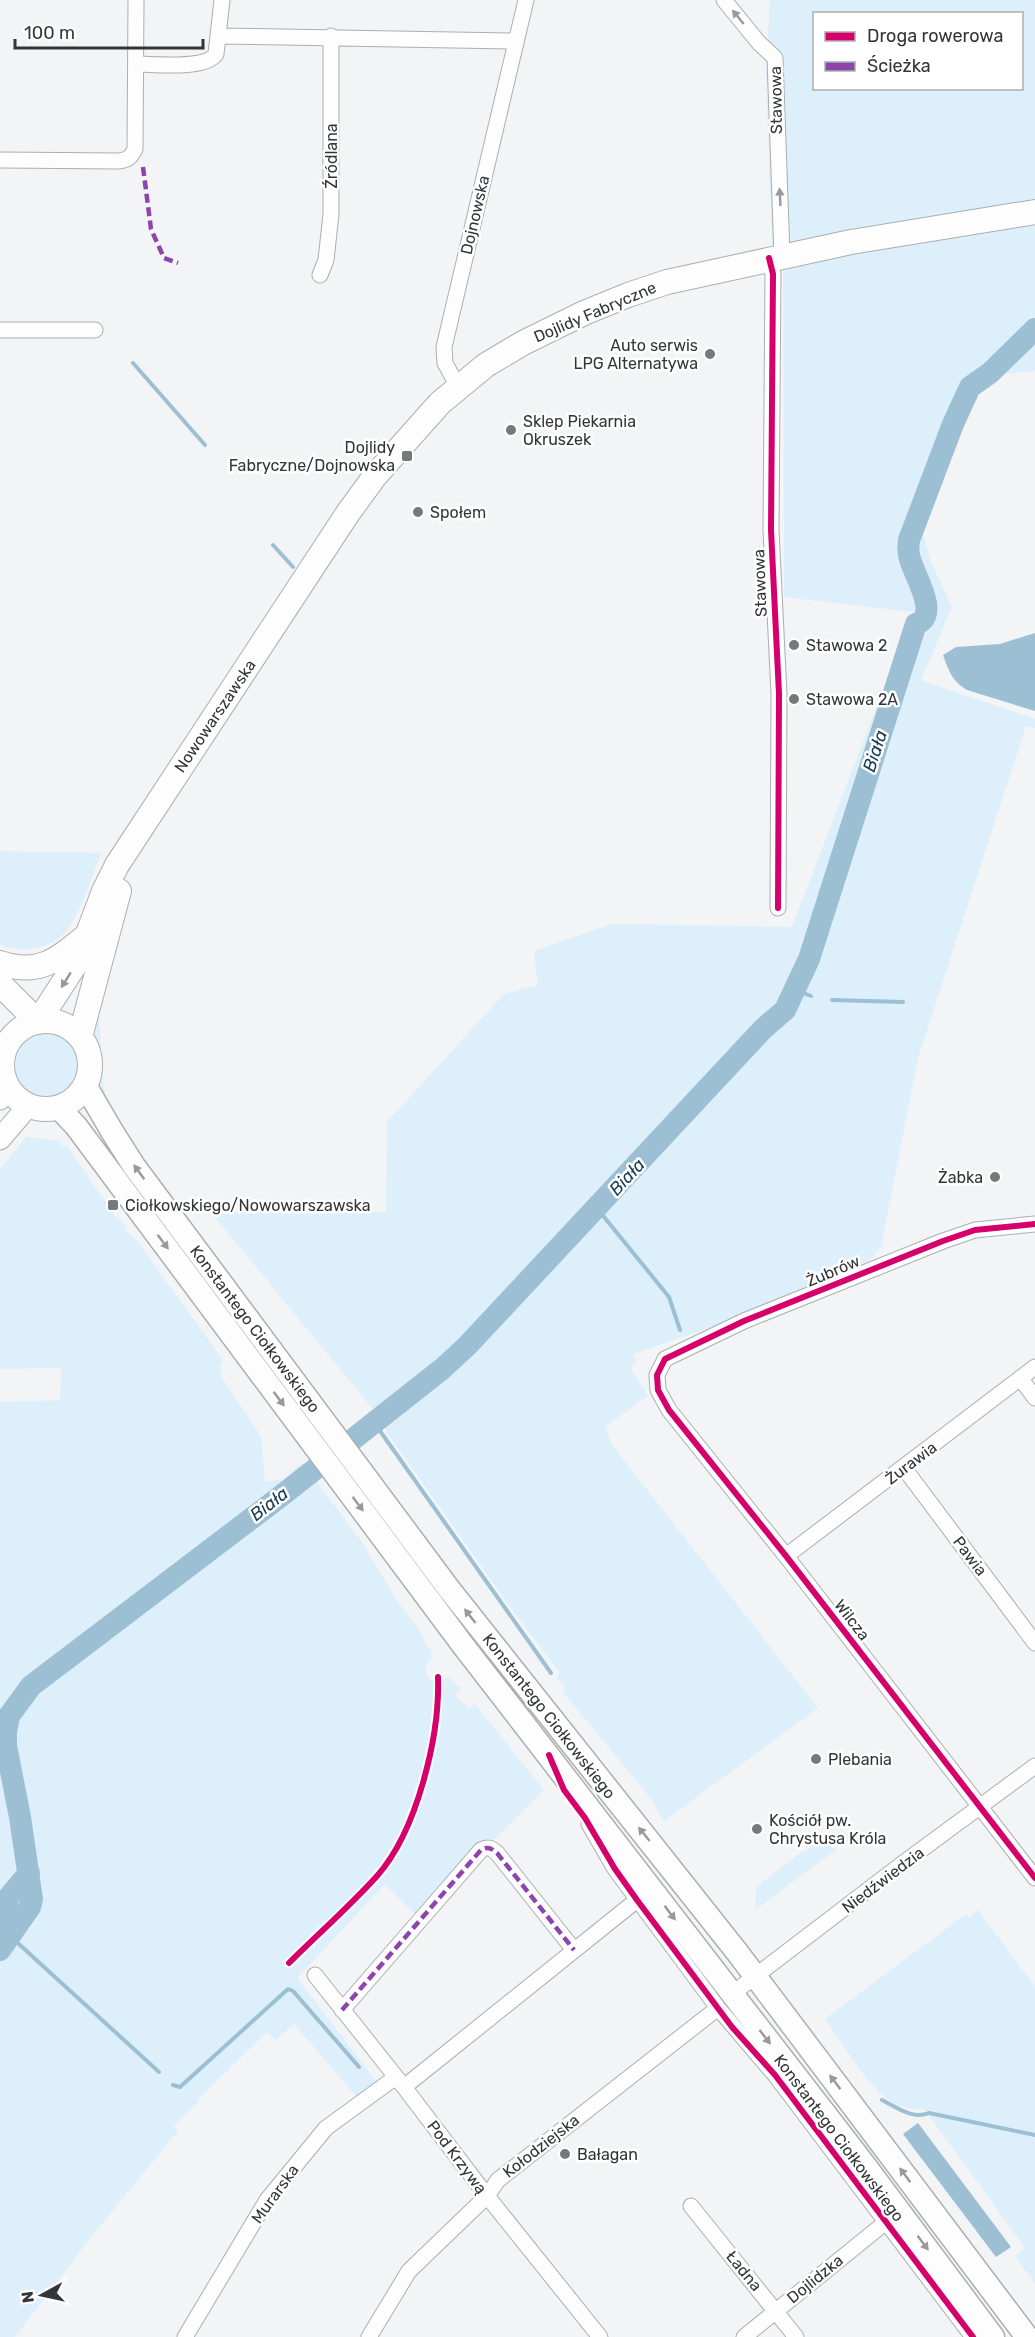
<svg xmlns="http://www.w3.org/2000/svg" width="1035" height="2337" font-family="Rubik,sans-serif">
<rect width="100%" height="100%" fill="#f2f4f6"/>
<path fill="#ddeffa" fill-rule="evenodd" d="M 770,0 L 1035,0 L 1035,371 L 993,375 L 971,389 L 918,517 L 931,562 L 952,607 L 921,680 L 1035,719 L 1035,728 L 1026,726 L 918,1058 L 881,1247 L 870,1260 L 718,1325 L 633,1354 L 637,1362 L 630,1368 L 648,1396 L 607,1425 L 606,1430 L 612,1445 L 818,1708 L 664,1821 L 652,1800 L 563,1692 L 565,1688 L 557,1678 L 560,1673 L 518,1618 L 386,1431 L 386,1425 L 210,1211 L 386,1212 L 387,1122 L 504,994 L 538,985 L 534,951 L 612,924 L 792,927 L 913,612 L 784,597 L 783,262 L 772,245 L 766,75 ZM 814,14 L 1022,14 L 1022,88 L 814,88 Z
M 0,851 L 101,853 C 92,877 84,904 70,926 C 56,948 22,956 0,944 Z
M 97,1013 L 99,1015 L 103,1083 L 106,1100 L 105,1103 C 100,1088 100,1075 98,1060 C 96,1040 90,1033 97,1013 Z
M13 1064a33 33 0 1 1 66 0a33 33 0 1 1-66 0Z
M 26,1137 L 57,1140 L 64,1147 L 67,1145 L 114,1215 L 127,1227 L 125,1230 L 138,1242 L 223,1360 L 220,1366 L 222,1378 L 261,1436 L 265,1482 L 284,1479 L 302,1462 L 359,1538 L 398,1602 L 421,1633 L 428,1648 L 431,1649 L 432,1658 C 416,1670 433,1691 447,1677 L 452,1678 L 451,1681 L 462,1688 L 455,1695 L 469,1709 L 475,1704 L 544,1790 L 417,1916 L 385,1884 L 297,1978 L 376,2081 L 357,2097 L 294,2024 L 276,2040 L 267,2032 L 197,2100 L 199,2102 L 174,2126 L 178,2131 L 87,2242 L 15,2337 L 0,2337 L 0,1402 L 60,1400 L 61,1368 L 0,1369 L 0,1170 Z
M 816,1845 L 826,1845 L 837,1849 L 755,1910 L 756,1887 L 802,1852 Z
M 978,1910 L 1035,1986 L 1035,2284 L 1015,2256 L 1025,2248 L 925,2110 C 914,2109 903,2108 893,2103 C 869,2089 842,2042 825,2019 L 966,1914 L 969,1918 Z"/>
<path fill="#9cbfd4" d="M 1035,633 L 1035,711 L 967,690 C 952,681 949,671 943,655 L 956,647 L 1000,644 Z
M 918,2123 L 1011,2247 L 996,2257 L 903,2134 Z"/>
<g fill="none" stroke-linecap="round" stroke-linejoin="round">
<path stroke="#9cbfd4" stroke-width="4" d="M 133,363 L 205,445
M 273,545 L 293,567
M 796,990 L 811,996
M 832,1000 L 903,1002
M 596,1207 L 669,1297 L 680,1330
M 373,1421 L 551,1673
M 9,1935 L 159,2072
M 173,2085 L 180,2087 L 288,1989 L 293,1991 L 359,2067
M 882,2100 C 896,2107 913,2120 929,2113 L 1035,2135"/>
<path stroke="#9cbfd4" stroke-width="22" d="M 0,1922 L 9,1897 L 29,1873
M 0,1950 L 30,1907 L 32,1899 L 20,1817 L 6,1746 L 6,1732 L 9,1716 L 31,1686 L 281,1496 L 442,1369 L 467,1346 L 763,1029 L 785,1010 L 809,959 L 914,630 L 916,624 C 941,616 914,575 910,559 C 908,553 908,547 909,540 L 953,424 L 970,387 L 990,373 L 1035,329"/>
<defs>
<path id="minor" d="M 724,0 L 759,43 L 775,58 L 782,256
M 219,36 L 516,41
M 136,64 C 155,64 205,70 216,54 L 222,0
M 0,160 L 119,161 C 128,160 131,157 135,149 L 136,0
M 769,258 L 773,274 L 771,530 L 779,694 L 778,908
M 320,275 L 326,260 L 331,214 L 331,36
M 0,330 L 95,330
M 458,387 L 445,363 L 444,347 L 526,0
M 1035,1224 L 975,1230 L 943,1241 L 744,1321 L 665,1359 L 657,1375 L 658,1390 L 669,1410 L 786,1556 L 1035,1878
M 1021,1379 L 1035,1398
M 904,1468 L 1035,1643
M 786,1556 L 1035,1367
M 589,1824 L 615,1869 L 718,2008 L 775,2075 L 973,2337
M 315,1975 L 404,2087 L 487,2196 L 600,2337
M 732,1994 L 902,1864 L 1035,1766
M 342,2010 L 481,1850 C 488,1846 491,1848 497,1853 L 574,1950
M 404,2087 L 637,1900
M 691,2206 L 796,2337
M 185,2337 L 267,2200 L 326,2128 L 396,2077
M 369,2337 L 409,2271 L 487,2196 L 498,2180 L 718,2008
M 744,2337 L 886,2222"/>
<path id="secondary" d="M 0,1099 L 8,1086
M 0,1139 L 29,1105"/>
<path id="primary" d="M 85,1085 L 113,1133 L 134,1166 L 449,1589 L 737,1952 L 1027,2337
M 58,1107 L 76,1126 L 462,1644 L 863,2163 L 993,2337"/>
<path id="trunk" d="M 0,963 C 39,976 57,960 86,936
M 0,984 L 38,1022
M2 1065a44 44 0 1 1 88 0a44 44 0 1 1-88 0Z
M 38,1022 L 78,960 L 104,891 L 117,865 L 348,513 L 375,476 L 440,403 L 486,365 L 523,343 L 584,313 L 628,295 L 667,282 L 851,242 L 1035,212
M 80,1037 L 119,891"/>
</defs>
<use href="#minor" stroke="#acaeaf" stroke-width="17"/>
<use href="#secondary" stroke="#acaeaf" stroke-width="23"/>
<use href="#primary" stroke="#acaeaf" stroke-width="25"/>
<use href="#trunk" stroke="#acaeaf" stroke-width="26"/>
<use href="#minor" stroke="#fdfdfe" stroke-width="15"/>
<use href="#secondary" stroke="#fdfdfe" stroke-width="21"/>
<use href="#primary" stroke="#fdfdfe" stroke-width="22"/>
<use href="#trunk" stroke="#fdfdfe" stroke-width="24"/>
<path stroke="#8e44ad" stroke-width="4.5" stroke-dasharray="9 4.5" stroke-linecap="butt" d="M 143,167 L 151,229 L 164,258 L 178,263
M 342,2010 L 481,1850 C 488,1846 491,1848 497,1853 L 574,1950"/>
<defs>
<path id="cycleway" d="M 769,258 L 773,274 L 771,530 L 779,694 L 778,908
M 1035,1224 L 975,1230 L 943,1241 L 744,1321 L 665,1359 L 657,1375 L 658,1390 L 669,1410 L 786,1556 L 1035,1878
M 549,1755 L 564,1790 L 585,1818 L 615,1869 L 637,1900 L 732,2027 L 775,2075 L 973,2337
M 289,1963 C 318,1934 350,1906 377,1876 C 417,1831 440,1736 438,1677"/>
</defs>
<use href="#cycleway" stroke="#fff" stroke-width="10"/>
<use href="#cycleway" stroke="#d6006c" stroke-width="6"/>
</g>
<defs><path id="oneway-solid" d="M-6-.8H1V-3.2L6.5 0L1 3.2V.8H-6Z" transform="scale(1.5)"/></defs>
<g fill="#98999a">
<use href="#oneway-solid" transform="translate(738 17) rotate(-129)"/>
<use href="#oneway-solid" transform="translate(780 197) rotate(-93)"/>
<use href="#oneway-solid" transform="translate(66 980) rotate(122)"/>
<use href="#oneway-solid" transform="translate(139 1172) rotate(-126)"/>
<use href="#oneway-solid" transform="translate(163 1242) rotate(53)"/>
<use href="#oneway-solid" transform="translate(279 1399) rotate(53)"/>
<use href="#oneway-solid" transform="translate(358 1504) rotate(53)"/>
<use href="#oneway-solid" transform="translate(470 1616) rotate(-128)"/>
<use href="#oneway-solid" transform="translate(644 1834) rotate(-129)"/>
<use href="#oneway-solid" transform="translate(670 1913) rotate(53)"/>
<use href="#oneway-solid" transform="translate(765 2037) rotate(52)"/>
<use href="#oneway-solid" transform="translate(835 2082) rotate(-127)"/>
<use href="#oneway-solid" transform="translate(905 2175) rotate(-127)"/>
<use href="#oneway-solid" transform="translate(923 2243) rotate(53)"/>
</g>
<g fill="#76787a" stroke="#fff" stroke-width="2">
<circle cx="710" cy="354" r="6"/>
<circle cx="511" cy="430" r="6"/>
<rect x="401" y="450" width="12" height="12" rx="3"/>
<circle cx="418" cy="512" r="6"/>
<circle cx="794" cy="645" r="6"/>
<circle cx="794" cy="699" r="6"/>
<circle cx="995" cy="1177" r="6"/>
<rect x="107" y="1199" width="12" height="12" rx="3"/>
<circle cx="816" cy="1759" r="6"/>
<circle cx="757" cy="1829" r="6"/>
<circle cx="565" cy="2154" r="6"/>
</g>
<g text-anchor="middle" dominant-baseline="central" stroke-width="5" stroke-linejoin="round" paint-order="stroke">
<g font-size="16" fill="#333537" stroke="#fff">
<text transform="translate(776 100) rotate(-91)">Stawowa</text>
<text transform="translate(331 156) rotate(-90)">Źródlana</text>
<text transform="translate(475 215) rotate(-77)">Dojnowska</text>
<text transform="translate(595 312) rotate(-23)">Dojlidy Fabryczne</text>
<text transform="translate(760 583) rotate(-92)">Stawowa</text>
<text transform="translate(215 716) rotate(-56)">Nowowarszawska</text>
<text transform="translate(833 1271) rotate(-23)">Żubrów</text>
<text transform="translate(255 1329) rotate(53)">Konstantego Ciołkowskiego</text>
<text transform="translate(911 1463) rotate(-37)">Żurawia</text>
<text transform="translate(970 1556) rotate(53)">Pawia</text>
<text transform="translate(852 1620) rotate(52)">Wilcza</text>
<text transform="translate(549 1716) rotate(52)">Konstantego Ciołkowskiego</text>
<text transform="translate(883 1880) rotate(-37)">Niedźwiedzia</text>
<text transform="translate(839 2138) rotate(53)">Konstantego Ciołkowskiego</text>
<text transform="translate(541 2146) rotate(-38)">Kołodziejska</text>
<text transform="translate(457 2157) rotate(53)">Pod Krzywą</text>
<text transform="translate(275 2194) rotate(-54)">Murarska</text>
<text transform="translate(744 2271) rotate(51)">Ładna</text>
<text transform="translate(815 2279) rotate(-39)">Dojlidzka</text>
</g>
<g font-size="16" fill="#333537" stroke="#fff" text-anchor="start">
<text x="698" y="345" text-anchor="end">Auto serwis<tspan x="698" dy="18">LPG Alternatywa</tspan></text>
<text x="523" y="421">Sklep Piekarnia<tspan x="523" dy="18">Okruszek</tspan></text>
<text x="395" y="447" text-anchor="end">Dojlidy<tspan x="395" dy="18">Fabryczne/Dojnowska</tspan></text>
<text x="430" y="512">Społem</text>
<text x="806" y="645">Stawowa 2</text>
<text x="806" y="699">Stawowa 2A</text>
<text x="983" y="1177" text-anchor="end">Żabka</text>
<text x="125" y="1205">Ciołkowskiego/Nowowarszawska</text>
<text x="828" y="1759">Plebania</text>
<text x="769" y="1820">Kościół pw.<tspan x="769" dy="18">Chrystusa Króla</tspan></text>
<text x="577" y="2154">Bałagan</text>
</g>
<g font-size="18" font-style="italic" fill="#153e53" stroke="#fff">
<text transform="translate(875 751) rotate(-72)">Biała</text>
<text transform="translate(627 1177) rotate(-47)">Biała</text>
<text transform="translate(269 1504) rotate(-38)">Biała</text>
</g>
</g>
<rect x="813" y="12" width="210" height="78" fill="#ffffff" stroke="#adaeaf" stroke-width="1.5"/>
<rect x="825" y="32" width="30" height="9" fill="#d6006c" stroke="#adaeaf" stroke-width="1.5"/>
<text x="867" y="42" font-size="18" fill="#333537">Droga rowerowa</text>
<rect x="825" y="62" width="30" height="9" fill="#8e44ad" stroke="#adaeaf" stroke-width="1.5"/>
<text x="867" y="72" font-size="18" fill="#333537">Ścieżka</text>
<g transform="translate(42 2295) rotate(262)" stroke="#ffffff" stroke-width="4.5" paint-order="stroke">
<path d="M0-4.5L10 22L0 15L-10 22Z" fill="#333537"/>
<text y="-9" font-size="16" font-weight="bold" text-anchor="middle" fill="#333537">N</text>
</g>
<path d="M15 39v9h188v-9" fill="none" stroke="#333537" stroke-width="3"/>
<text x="24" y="39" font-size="18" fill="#333537" stroke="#ffffff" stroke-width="4.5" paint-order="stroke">100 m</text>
</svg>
